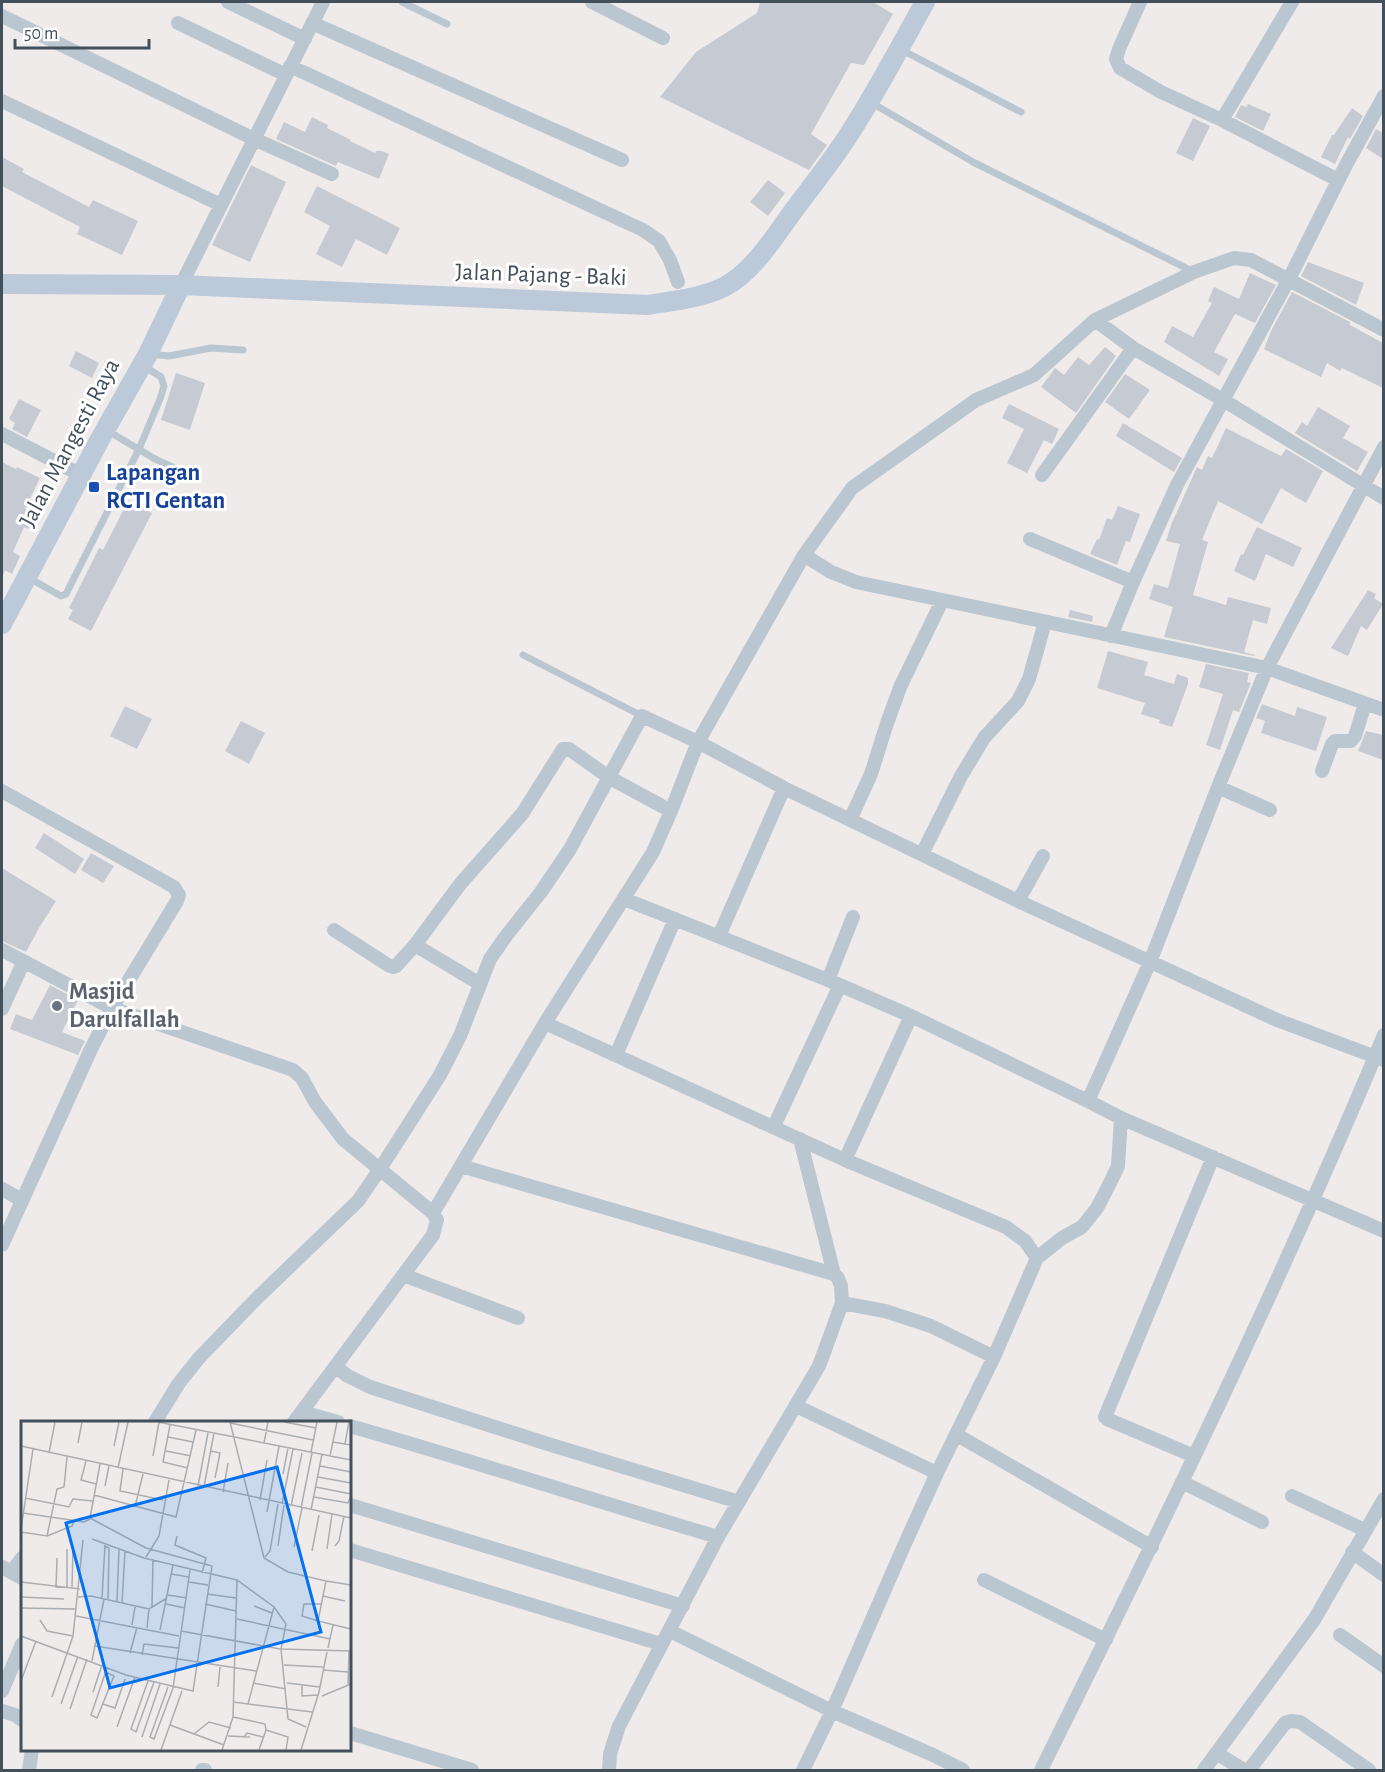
<svg xmlns="http://www.w3.org/2000/svg" width="1385" height="1772" font-family="'Alegreya Sans',sans-serif">
<rect width="100%" height="100%" fill="#efebeb"/>
<path fill="#c6cad2" d="M 760,2 L 873,2 L 893,14 L 864,65 L 851,63 L 811,134 L 827,145 L 809,170 L 660,97 L 696,52 L 757,13 Z
M 1248,104 L 1271,114 L 1263,131 L 1235,117 L 1241,105 L 1246,107 Z
M 1352,108 L 1363,116 L 1350,139 L 1348,137 L 1335,164 L 1321,157 L 1332,135 L 1334,135 Z
M 312,117 L 328,125 L 327,128 L 351,140 L 350,141 L 375,153 L 376,151 L 382,151 L 389,154 L 379,179 L 338,162 L 336,166 L 276,139 L 284,122 L 305,132 Z
M 1193,118 L 1210,126 L 1193,161 L 1176,153 Z
M 1376,129 L 1383,133 L 1383,159 L 1366,148 Z
M 2,157 L 24,169 L 22,172 L 89,207 L 93,200 L 138,221 L 122,255 L 77,234 L 80,227 L 2,186 Z
M 251,165 L 286,182 L 250,262 L 212,245 Z
M 768,180 L 785,193 L 768,216 L 750,202 Z
M 317,186 L 400,228 L 387,255 L 356,239 L 342,267 L 316,254 L 330,226 L 304,212 Z
M 1308,262 L 1364,283 L 1356,305 L 1301,276 Z
M 1250,273 L 1276,285 L 1255,323 L 1235,314 L 1214,352 L 1228,359 L 1219,376 L 1164,342 L 1172,326 L 1193,337 L 1212,303 L 1208,301 L 1214,287 L 1239,299 Z
M 1292,292 L 1350,322 L 1350,325 L 1383,343 L 1383,388 L 1342,368 L 1340,371 L 1327,363 L 1321,377 L 1264,349 L 1271,331 Z
M 1105,347 L 1116,356 L 1076,413 L 1041,387 L 1055,368 L 1064,375 L 1078,357 L 1089,365 Z
M 76,351 L 99,363 L 92,378 L 69,366 Z
M 176,373 L 205,383 L 190,430 L 161,420 Z
M 1125,374 L 1150,390 L 1129,419 L 1105,402 Z
M 19,399 L 41,410 L 27,437 L 12,429 L 15,423 L 9,419 Z
M 1009,404 L 1059,429 L 1052,444 L 1044,440 L 1027,473 L 1007,463 L 1024,429 L 1002,418 Z
M 1318,407 L 1350,426 L 1343,438 L 1368,452 L 1357,471 L 1295,433 L 1302,422 L 1307,426 Z
M 1123,423 L 1182,458 L 1174,472 L 1116,436 Z
M 1226,428 L 1281,456 L 1286,449 L 1323,471 L 1306,503 L 1281,488 L 1262,524 L 1218,501 L 1202,540 L 1208,542 L 1193,595 L 1226,605 L 1228,597 L 1271,608 L 1267,624 L 1253,620 L 1244,652 L 1255,655 L 1254,656 L 1164,637 L 1173,607 L 1149,599 L 1154,584 L 1168,588 L 1180,544 L 1166,541 L 1171,525 L 1197,467 L 1202,470 L 1208,456 L 1212,458 Z
M 2,462 L 16,469 L 17,467 L 40,478 L 25,509 L 35,513 L 28,529 L 24,527 L 13,552 L 20,556 L 12,574 L 5,570 L 2,577 Z
M 128,501 L 152,513 L 91,631 L 68,619 L 73,610 L 69,608 L 99,548 L 103,550 Z
M 1118,506 L 1140,514 L 1130,542 L 1126,541 L 1117,565 L 1090,554 L 1097,539 L 1099,540 L 1107,518 L 1112,520 Z
M 1257,527 L 1302,548 L 1293,567 L 1266,554 L 1255,581 L 1234,571 L 1241,554 L 1243,555 Z
M 1368,590 L 1376,594 L 1374,598 L 1383,604 L 1367,630 L 1361,626 L 1348,656 L 1331,648 Z
M 1070,610 L 1093,616 L 1092,622 L 1068,617 Z
M 1108,651 L 1148,662 L 1144,675 L 1174,684 L 1177,674 L 1188,678 L 1188,684 L 1172,727 L 1159,723 L 1160,720 L 1141,714 L 1145,703 L 1097,688 Z
M 1206,664 L 1249,673 L 1247,682 L 1251,683 L 1239,712 L 1233,710 L 1220,750 L 1206,745 L 1223,694 L 1199,687 Z
M 1262,704 L 1295,716 L 1297,707 L 1327,717 L 1316,751 L 1261,733 L 1265,721 L 1256,718 Z
M 125,706 L 152,719 L 137,749 L 110,736 Z
M 241,721 L 265,733 L 249,764 L 225,751 Z
M 1366,731 L 1383,735 L 1383,760 L 1358,751 Z
M 44,833 L 84,859 L 75,874 L 35,848 Z
M 91,853 L 114,866 L 103,883 L 81,870 Z
M 2,868 L 56,901 L 39,928 L 26,952 L 2,941 Z
M 50,985 L 78,1000 L 62,1032 L 85,1041 L 78,1055 L 10,1029 L 16,1014 L 32,1020 Z"/>
<g fill="none" stroke-linecap="round" stroke-linejoin="round">
<path stroke="#bac7d0" stroke-width="7" d="M 402,2 L 447,24
M 900,49 L 1021,112
M 872,103 L 973,162 L 1194,272
M 150,354 L 169,356 L 211,348 L 243,350
M 108,431 L 155,459 L 196,478
M 29,578 L 61,596 L 66,594 L 68,590 L 139,449 L 160,399 L 164,386 L 161,377 L 144,366
M 523,655 L 642,716"/>
<path stroke="#bac7d0" stroke-width="14" d="M 228,2 L 305,39
M 592,2 L 663,38
M 1140,2 L 1119,49 L 1116,59 L 1120,68 L 1161,92 L 1222,120 L 1292,2
M 2,16 L 254,139 L 332,174
M 178,23 L 286,75
M 312,23 L 622,160
M 290,66 L 643,230 L 659,241 L 670,260 L 678,282
M 2,101 L 221,205
M 1222,120 L 1338,180
M 181,285 L 323,2
M 1095,320 L 1133,348 L 1223,400 L 1384,498
M 2,434 L 81,475
M 1042,475 L 1133,348
M 1030,539 L 1133,582
M 804,555 L 831,572 L 856,582 L 1267,668 L 1384,710
M 1111,636 L 1133,582 L 1177,485 L 1289,279 L 1346,165 L 1384,96
M 1322,771 L 1332,744 L 1335,741 L 1351,741 L 1355,736 L 1365,704
M 1218,787 L 1270,810
M 2,791 L 174,887 L 179,895 L 177,901 L 112,1008 L 91,1049 L 2,1245
M 850,820 L 871,774 L 887,723 L 901,685 L 942,601
M 922,854 L 961,776 L 984,738 L 1018,701 L 1029,679 L 1045,622
M 624,899 L 828,980 L 911,1016 L 1088,1101 L 1121,1118 L 1384,1231
M 1018,901 L 1043,856
M 334,930 L 388,965 L 393,967 L 396,966 L 415,945 L 461,883 L 522,814 L 563,749 L 569,749 L 610,778 L 671,811
M 719,936 L 784,788
M 415,945 L 480,984
M 2,950 L 112,1008 L 293,1070 L 302,1078 L 315,1102 L 343,1139 L 433,1213
M 828,980 L 853,917
M 2,1009 L 23,963
M 545,1023 L 845,1160 L 1006,1227 L 1025,1241 L 1037,1258
M 616,1055 L 675,919
M 1088,1101 L 1150,962 L 1218,787 L 1267,668 L 1384,447
M 774,1126 L 840,985
M 845,1160 L 911,1016
M 461,1166 L 834,1274
M 2,1189 L 22,1200
M 403,1275 L 518,1318
M 842,1303 L 885,1311 L 931,1326 L 994,1357
M 336,1366 L 346,1375 L 370,1387 L 548,1444 L 739,1502
M 796,1406 L 937,1473
M 302,1412 L 338,1422
M 155,1422 L 179,1383 L 199,1358 L 257,1298 L 358,1201 L 380,1169 L 440,1075 L 460,1036 L 490,959 L 506,936 L 541,892 L 570,849 L 642,716 L 698,742 L 784,788 L 1018,901 L 1277,1020 L 1384,1060
M 294,1422 L 433,1235 L 437,1220 L 433,1213 L 545,1023 L 653,852 L 671,811 L 698,742 L 804,555 L 852,488 L 976,400 L 1034,375 L 1095,320 L 1194,272 L 1234,258 L 1251,260 L 1384,330
M 350,1426 C 473,1461 595,1501 718,1537
M 957,1435 L 1152,1547
M 1194,1456 L 1107,1419 L 1105,1417 L 1213,1157
M 1182,1482 L 1262,1522
M 1292,1496 L 1365,1530
M 350,1505 L 683,1606
M 350,1550 L 661,1644
M 1352,1552 L 1384,1575
M 2,1567 L 22,1578
M 12,1571 L 22,1558
M 984,1580 L 1106,1640
M 670,1631 L 832,1711 L 933,1755 L 963,1770
M 1340,1635 L 1384,1666
M 2,1691 L 22,1644
M 2,1711 L 15,1715 L 22,1720
M 350,1733 L 472,1770
M 1218,1754 L 1244,1770
M 29,1770 L 32,1750
M 202,1770 L 205,1770
M 609,1770 L 610,1754 L 619,1726 L 718,1537 L 819,1366 L 842,1303 L 841,1286 L 838,1278 L 834,1274 L 800,1139
M 803,1770 L 832,1711 L 903,1548 L 937,1473 L 994,1357 L 1037,1258 L 1062,1238 L 1082,1227 L 1097,1208 L 1110,1183 L 1118,1166 L 1121,1118
M 1041,1770 C 1161,1528 1280,1285 1384,1035
M 1204,1770 L 1314,1620 L 1384,1499
M 1249,1770 L 1285,1723 L 1291,1721 L 1300,1722 L 1369,1770"/>
<path stroke="#bbc9d8" stroke-width="20" d="M 2,284 L 181,285 L 648,305 C 672,301 702,298 724,287 C 754,271 774,237 794,210 C 812,186 831,162 848,136 C 876,93 900,47 925,2
M 2,624 L 99,441 L 148,354 L 181,285"/>
</g>
<rect fill="#1a4fb4" stroke="#fff" stroke-width="2" x="88" y="481" width="12" height="12" rx="3"/>
<circle fill="#6b7280" stroke="#fff" stroke-width="2" cx="57" cy="1006" r="6"/>
<g text-anchor="middle" dominant-baseline="central" stroke-width="6" stroke-linejoin="round" paint-order="stroke">
<g font-size="24" fill="#42505b" stroke="#fff">
<text transform="translate(541 275) rotate(2)">Jalan Pajang - Baki</text>
<text transform="translate(70 443) rotate(-62)">Jalan Mangesti Raya</text>
</g>
<g font-size="24" font-weight="bold" fill="#164399" stroke="#fff" text-anchor="start">
<text x="106" y="473">Lapangan<tspan x="106" dy="28">RCTI Gentan</tspan></text>
</g>
<g font-size="24" font-weight="bold" fill="#5b616d" stroke="#fff" text-anchor="start">
<text x="69" y="992">Masjid<tspan x="69" dy="28">Darulfallah</tspan></text>
</g>
</g>
<g transform="translate(21 1421)">
<rect width="330" height="330" fill="#efebeb"/>
<path fill="none" stroke="#aaadb1" stroke-width="1.5" d="M 137,1 L 330,39M 209,1 L 243,137 L 267,151 L 305,160 L 297,200 L 330,208M 263,1 L 295,7M 209,2 L 292,19M 149,4 L 142,41 L 167,47M 147,16 L 172,21M 312,21 L 330,24M 57,22 L 61,1M 243,22 L 247,1M 324,23 L 328,1M 0,25 L 330,97M 93,25 L 98,1M 145,30 L 170,35M 190,30 L 199,32 L 194,57M 290,31 L 296,1M 28,32 L 34,1M 132,35 L 138,1M 309,35 L 316,1M 65,40 L 60,59 L 75,63M 299,45 L 330,51M 97,47 L 107,1M 102,48 L 99,70 L 142,79M 262,53 L 267,27M 297,56 L 330,62M 84,65 L 88,45M 177,65 L 187,12M 183,66 L 193,12M 295,66 L 330,73M 202,71 L 207,42M 73,74 L 155,96 L 175,9M 293,76 L 327,82 L 330,75M 4,77 L 48,86 L 52,78 L 72,80M 239,79 L 246,39M 261,83 L 272,28M 270,85 L 281,32M 114,86 L 122,53M 280,87 L 291,32M 290,89 L 301,33M 246,91 L 258,25M 2,92 L 63,101 L 69,98M 69,97 L 79,43M 0,108 L 12,28M 0,111 L 26,115 L 36,68 L 43,66 L 46,36M 26,115 L 51,105 L 53,100M 156,115 L 154,124 L 185,137 L 181,152M 71,118 L 123,137 L 216,159 L 253,186 L 265,203 L 260,228 L 267,298 L 285,306M 83,125 L 88,127 L 87,178M 257,125 L 263,84M 314,125 L 318,120 L 323,95M 273,126 L 281,87M 306,128 L 311,93M 291,130 L 298,94M 125,136 L 138,115 L 148,59M 244,136 L 249,130 L 257,83M 150,153 L 168,156M 305,160 L 330,164M 0,161 L 59,168M 168,161 L 187,164M 46,166 L 46,128M 51,166 L 52,126M 35,167 L 36,137M 186,173 L 215,177M 147,174 L 166,177M 302,175 L 324,180M 0,176 L 43,178M 57,176 L 70,175 L 128,188 L 146,177M 81,177 L 84,124M 96,180 L 98,127M 101,182 L 104,130M 145,183 L 164,187M 184,183 L 215,190M 233,185 L 251,192M 131,186 L 132,138M 0,187 L 55,188M 55,195 L 158,215M 216,198 L 309,218M 19,199 L 26,210 L 52,215M 297,200 L 281,195 L 283,183 L 301,183M 111,204 L 114,186M 126,207 L 128,188M 139,209 L 152,144M 160,210 L 259,228 L 330,230M 0,215 L 105,254 L 172,270 L 191,145 L 125,127 L 69,97M 74,225 L 235,250M 307,227 L 312,204M 109,232 L 116,206M 121,234 L 123,223 L 157,227M 71,240 L 83,178M 263,244 L 302,246M 302,249 L 327,251M 85,251 L 93,255 L 76,297 L 70,294 L 86,247M 0,260 L 15,220M 127,260 L 110,308 L 115,311 L 133,261M 232,262 L 265,268M 266,262 L 299,266M 281,263 L 281,275 L 297,274M 327,263 L 328,230M 147,266 L 129,316 L 133,318 L 152,267 L 169,149M 197,266 L 199,246M 72,271 L 81,244M 301,275 L 330,263M 31,276 L 52,215 L 62,119M 212,281 L 291,291M 40,283 L 57,235M 82,283 L 94,287 L 104,258M 227,283 L 253,186M 49,288 L 66,238M 212,296 L 244,303 L 245,309 L 267,316 L 265,329M 149,304 L 203,324M 96,306 L 114,256M 173,313 L 188,301 L 210,307M 207,315 L 229,316M 121,316 L 139,263M 223,316 L 226,312 L 242,316M 140,329 L 161,270M 201,329 L 212,296 L 216,159M 238,329 L 245,309M 280,329 L 298,271 L 306,231"/>
<path fill="#0371f1" fill-opacity="0.15" stroke="#0371f1" stroke-width="3" d="M 256,46 L 300,211 L 89,267 L 45,102 Z"/>
<rect width="330" height="330" fill="none" stroke="#42505b" stroke-width="3"/>
</g>
<rect width="1385" height="1772" fill="none" stroke="#42505b" stroke-width="6"/>
<path d="M15 39v9h134v-9" fill="none" stroke="#42505b" stroke-width="3"/>
<text x="24" y="39" font-size="18" fill="#42505b" stroke="#ffffff" stroke-width="4.5" paint-order="stroke">50 m</text>
</svg>
